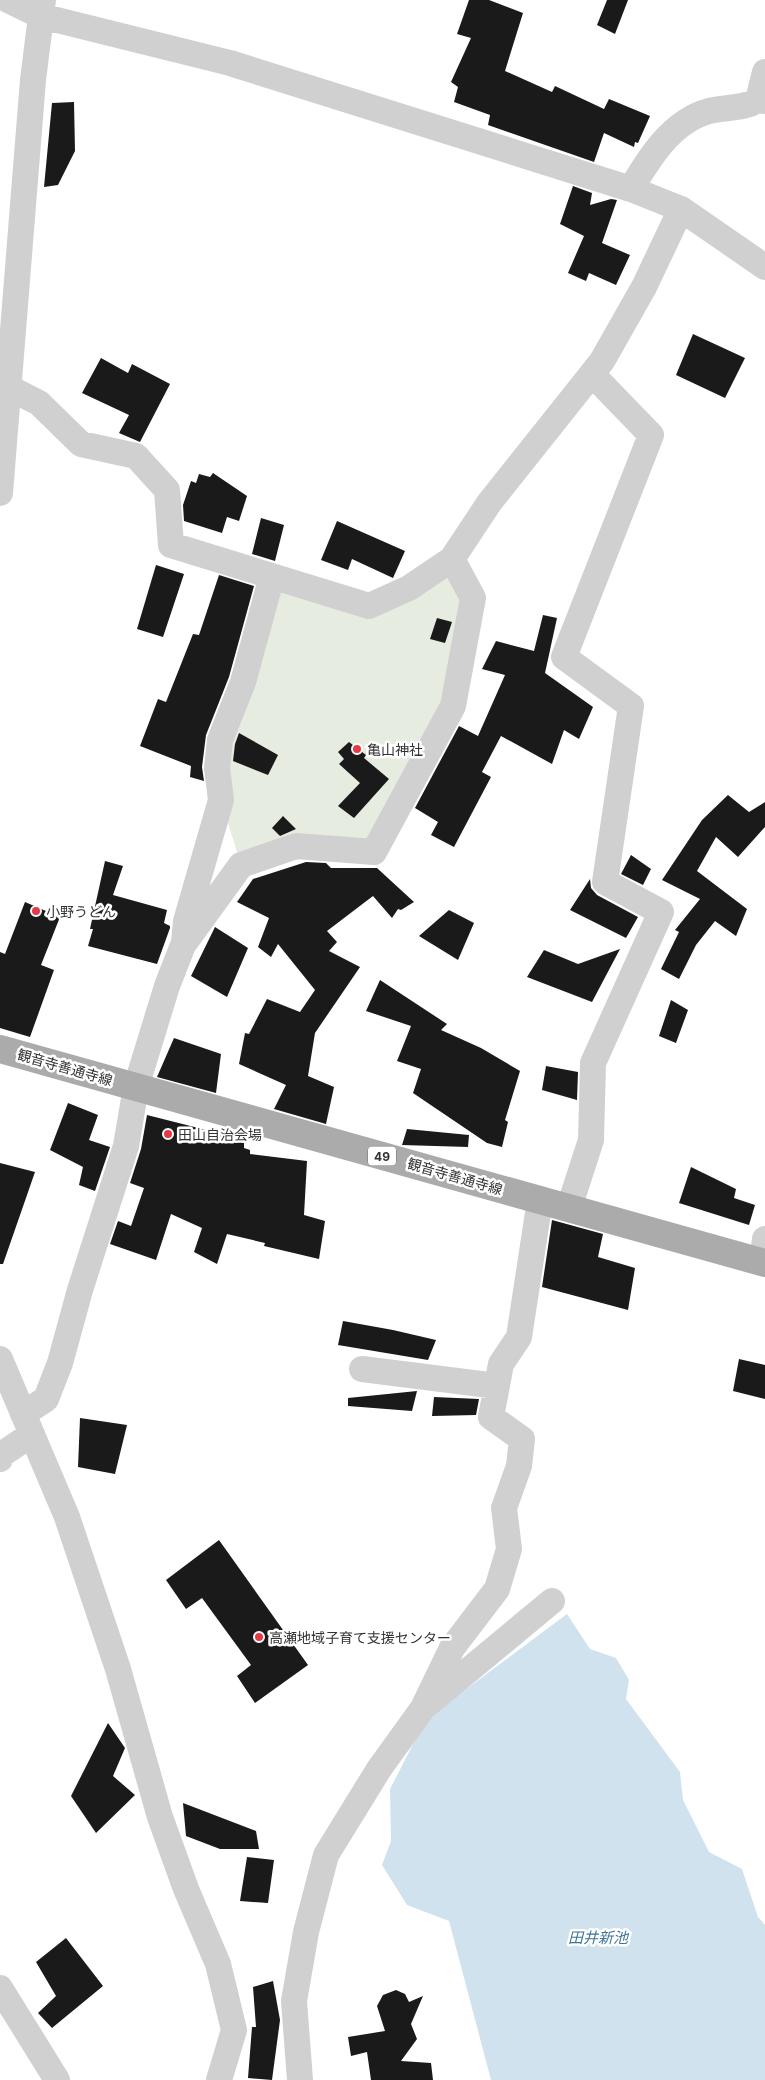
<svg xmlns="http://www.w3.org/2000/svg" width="765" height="2080" font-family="Inter,'Noto Sans JP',sans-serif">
<rect width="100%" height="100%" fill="#fff"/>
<path fill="#e6ecdf" d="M 452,559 L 473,598 L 453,706 L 374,852 L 241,865 L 221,800 L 217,768 L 272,576 L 369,606 Z"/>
<path fill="#cfe2ee" d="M 567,1614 L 590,1649 L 616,1658 L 629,1680 L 626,1699 L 680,1772 L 683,1800 L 709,1852 L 742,1869 L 758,1917 L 765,1925 L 765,2080 L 491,2080 L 449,1921 L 407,1905 L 382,1865 L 391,1841 L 390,1789 L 426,1719 Z"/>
<path fill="#1a1a1a" d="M 469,0 L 489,0 L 523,13 L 505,71 L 552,92 L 555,86 L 604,109 L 609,99 L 650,116 L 638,143 L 635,142 L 634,147 L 604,133 L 594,162 L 488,125 L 490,115 L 454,102 L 458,87 L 451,82 L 471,38 L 457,34 Z
M 607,0 L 628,0 L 615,34 L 597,25 Z
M 74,102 L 75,151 L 58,185 L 44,187 L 52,103 Z
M 573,186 L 592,193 L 590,205 L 611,199 L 617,200 L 602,243 L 630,255 L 616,285 L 589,273 L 586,281 L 568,273 L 584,236 L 560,224 Z
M 693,334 L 745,358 L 725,398 L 676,375 Z
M 101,358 L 128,373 L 132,364 L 170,384 L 140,442 L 119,433 L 129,415 L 82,393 Z
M 213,473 L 247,496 L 239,521 L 227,517 L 222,533 L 184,521 L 183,505 L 191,481 L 196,483 L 199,474 L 210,477 Z
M 261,518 L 284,525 L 275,561 L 252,554 Z
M 337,521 L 405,551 L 393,578 L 352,559 L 348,570 L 321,560 Z
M 156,565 L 184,574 L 163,637 L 137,629 Z
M 219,575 L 254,586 L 229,677 L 206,735 L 202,767 L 204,781 L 190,777 L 191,766 L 140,746 L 158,699 L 166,702 L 193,634 L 199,635 Z
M 543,615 L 557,618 L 545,673 L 593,707 L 579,739 L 564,730 L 552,764 L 501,736 L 482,772 L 491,777 L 454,847 L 431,835 L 438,822 L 415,808 L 459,726 L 478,736 L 505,675 L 482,669 L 496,641 L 534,651 Z
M 437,618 L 452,622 L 445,643 L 430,639 Z
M 239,733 L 278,755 L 268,775 L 233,761 L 235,744 Z
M 349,742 L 366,755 L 364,758 L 389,779 L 354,818 L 338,806 L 360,783 L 339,764 L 344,759 L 338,752 Z
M 728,795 L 749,812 L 765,802 L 765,827 L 738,857 L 716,837 L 697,871 L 747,909 L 736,936 L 715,921 L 696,945 L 679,979 L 661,969 L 679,932 L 675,930 L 700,899 L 662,880 L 702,820 Z
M 283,816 L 296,829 L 280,836 L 272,828 Z
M 631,855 L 651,869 L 643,885 L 621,874 Z
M 105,861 L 123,866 L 113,895 L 167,910 L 164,923 L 170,926 L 170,928 L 157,964 L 88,946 L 93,929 L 90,929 Z
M 306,862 L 326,863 L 331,868 L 377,868 L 414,902 L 401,910 L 398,909 L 392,918 L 373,896 L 327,931 L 337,942 L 329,951 L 360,967 L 315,1033 L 308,1076 L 334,1087 L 326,1124 L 274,1109 L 286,1085 L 239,1064 L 245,1033 L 249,1034 L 267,999 L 300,1012 L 315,990 L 278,944 L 271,957 L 258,947 L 269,918 L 237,902 L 253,879 Z
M 590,879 L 591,888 L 597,895 L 638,917 L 626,938 L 570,910 Z
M 25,902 L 60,917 L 41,965 L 54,970 L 30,1037 L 0,1028 L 0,952 L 5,954 Z
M 449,910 L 474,923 L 458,960 L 419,936 Z
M 215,927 L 248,948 L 227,997 L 191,976 Z
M 620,949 L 592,1002 L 527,977 L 544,950 L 578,964 Z
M 380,980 L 447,1024 L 441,1030 L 481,1048 L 520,1071 L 505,1120 L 508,1122 L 502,1147 L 487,1143 L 413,1093 L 421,1069 L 397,1061 L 411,1026 L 366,1011 Z
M 671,1000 L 688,1010 L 676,1043 L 659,1036 Z
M 174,1038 L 221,1054 L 216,1093 L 157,1077 Z
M 546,1066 L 578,1072 L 577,1100 L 542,1090 Z
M 68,1103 L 98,1115 L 89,1140 L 110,1147 L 95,1191 L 79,1185 L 83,1167 L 50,1150 Z
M 147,1115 L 234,1137 L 235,1140 L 244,1143 L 244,1148 L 250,1150 L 250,1154 L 307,1161 L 304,1215 L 325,1221 L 319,1259 L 264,1246 L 265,1243 L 227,1234 L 217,1264 L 194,1252 L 202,1228 L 171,1214 L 156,1260 L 110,1244 L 118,1221 L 131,1226 L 144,1188 L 130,1183 L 141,1149 Z
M 407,1129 L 469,1135 L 468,1147 L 402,1145 Z
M 0,1163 L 35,1172 L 3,1264 L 0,1264 Z
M 691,1167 L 736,1189 L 734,1198 L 755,1205 L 749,1225 L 679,1203 Z
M 552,1220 L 603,1234 L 598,1257 L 635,1268 L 628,1310 L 542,1287 Z
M 343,1321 L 393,1330 L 436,1340 L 428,1360 L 338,1345 Z
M 739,1359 L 765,1365 L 765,1399 L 733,1391 Z
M 417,1391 L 412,1411 L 348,1406 L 348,1398 Z
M 434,1397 L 479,1399 L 476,1415 L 432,1416 Z
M 80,1418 L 127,1425 L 115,1474 L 78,1467 Z
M 219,1540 L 308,1665 L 255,1703 L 237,1676 L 251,1665 L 202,1598 L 186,1609 L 166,1580 Z
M 108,1723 L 125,1748 L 113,1776 L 135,1795 L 96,1833 L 71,1796 Z
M 183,1803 L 256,1831 L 259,1849 L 220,1849 L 186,1836 Z
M 247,1857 L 274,1860 L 268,1903 L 240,1901 Z
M 66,1938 L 103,1986 L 52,2028 L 38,2013 L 56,1996 L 36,1962 Z
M 273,1981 L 280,2020 L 272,2080 L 248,2078 L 252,2027 L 256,2027 L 253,1987 Z
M 396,1990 L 405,1994 L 409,2002 L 423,1996 L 411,2024 L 417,2039 L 401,2061 L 431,2063 L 433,2080 L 371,2080 L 367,2052 L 351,2056 L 348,2037 L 385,2031 L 377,2006 L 383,1995 Z"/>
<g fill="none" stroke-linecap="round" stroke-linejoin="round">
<path stroke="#d0d0d0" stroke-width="26" d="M 8,0 L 41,16 L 230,63 L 631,189 L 681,209 L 765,267
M 758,100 L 765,72
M 631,189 C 649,158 672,121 709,111 C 726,107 744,109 758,100 L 765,101
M 0,383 L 39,403 L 81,444 L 136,456 L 167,490 L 171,545 L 369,606 L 409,588 L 452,559
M 0,493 L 33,80 L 43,0
M 184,942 L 186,921 L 221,800 L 217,768 L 220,740 L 243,682 L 272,576
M 569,1208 L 591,1140 L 593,1063 L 661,912 L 605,882 L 631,706 L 564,657 L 651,435 L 592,374
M 762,1262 L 765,1239
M 0,1359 L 67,1517 L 118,1669 L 160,1817 L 186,1889 L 218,1964 L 234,2030 L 219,2080
M 362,1369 L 497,1386
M 23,1414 L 46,1399 L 60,1363 L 80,1290 L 126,1146 L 136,1087 L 167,986 L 183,945 L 241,865 L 296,846 L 374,852 L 453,706 L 473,598 L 452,559 L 489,503 L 602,361 L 644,287 L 681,209
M 0,1459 L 1,1455 L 32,1434
M 429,1703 L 552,1601
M 0,1988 L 57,2080
M 300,2080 L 294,2001 L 306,1932 L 326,1855 L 379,1769 L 423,1708 L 452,1648 L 497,1589 L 509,1549 L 504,1508 L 519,1466 L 522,1439 L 491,1417 L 501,1364 L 519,1337 L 540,1200"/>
<path stroke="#ababab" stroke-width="28" d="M 0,1049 L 765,1263"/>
</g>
<g fill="#e63946" stroke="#fff" stroke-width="2">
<circle cx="357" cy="749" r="5"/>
<circle cx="36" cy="911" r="5"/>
<circle cx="168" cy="1134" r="5"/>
<circle cx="259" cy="1637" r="5"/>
</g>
<g text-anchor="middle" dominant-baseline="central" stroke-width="5" stroke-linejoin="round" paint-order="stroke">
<rect fill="#fff" stroke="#707070" stroke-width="1" x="368" y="1146.5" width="28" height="19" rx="4"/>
<g font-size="12" font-weight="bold" fill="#333">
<text x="382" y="1156">49</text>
</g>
<g font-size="14" fill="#333" stroke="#fff" text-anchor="start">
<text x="367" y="749">亀山神社</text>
<text x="46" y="911">小野うどん</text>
<text x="178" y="1134">田山自治会場</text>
<text x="269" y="1637">高瀬地域子育て支援センター</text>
</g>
<g font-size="14" fill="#333" stroke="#fff">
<text transform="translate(65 1067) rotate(16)">観音寺善通寺線</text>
<text transform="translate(455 1176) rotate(16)">観音寺善通寺線</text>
</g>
<g font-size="15" font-style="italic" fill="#3f7597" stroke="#fff">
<text x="598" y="1937">田井新池</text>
</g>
</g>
</svg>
